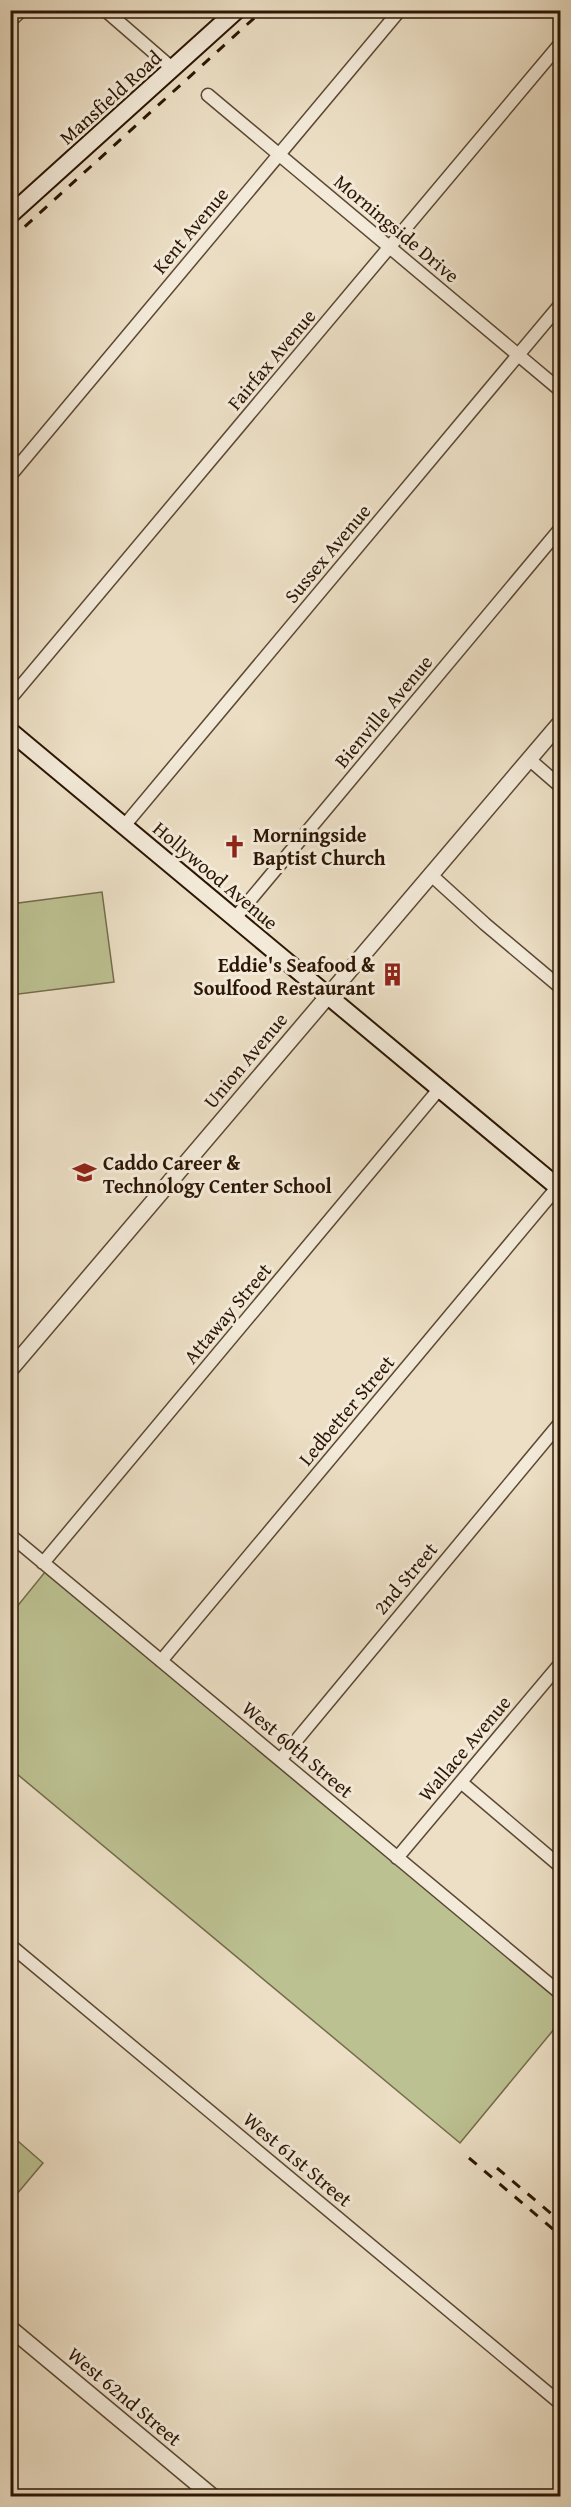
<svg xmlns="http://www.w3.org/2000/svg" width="571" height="2507" font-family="'Gentium Book Plus',serif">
<rect width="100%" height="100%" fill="#ecdfc5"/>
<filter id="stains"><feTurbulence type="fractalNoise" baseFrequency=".00333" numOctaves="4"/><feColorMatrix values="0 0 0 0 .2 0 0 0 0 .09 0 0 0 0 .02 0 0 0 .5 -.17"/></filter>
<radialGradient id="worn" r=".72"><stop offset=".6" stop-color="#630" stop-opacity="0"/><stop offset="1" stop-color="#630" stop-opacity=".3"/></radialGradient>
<path fill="#bcc192" stroke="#746c4b" stroke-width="1.5" d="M 102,892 L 114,982 L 11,995 L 11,904 Z
M 45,1572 L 560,2001 L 560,2022 L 460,2143 L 11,1769 L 11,1614 Z
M 11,2135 L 43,2163 L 11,2201 Z"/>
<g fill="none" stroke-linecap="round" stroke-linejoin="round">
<defs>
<path id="minor" d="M 105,10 L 173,69
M 10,21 L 22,10
M 208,95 L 560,390
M 10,476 L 400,10
M 10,699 L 560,44
M 530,760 L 560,786
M 124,826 L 560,305
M 430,874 L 485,924 L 560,987
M 235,918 L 560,529
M 10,1535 L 560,1993
M 43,1563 L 440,1088
M 161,1661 L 560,1184
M 280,1760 L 560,1423
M 462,1783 L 560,1866
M 397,1858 L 560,1664
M 10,1945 L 560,2403"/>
<path id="tertiary" d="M 10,1370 L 560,723
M 10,2328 L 212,2496"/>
<path id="secondary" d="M 10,215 L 237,10
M 10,731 L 560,1189"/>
</defs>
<use href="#minor" stroke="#5c4834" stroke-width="15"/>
<use href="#tertiary" stroke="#5c4834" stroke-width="18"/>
<use href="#secondary" stroke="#2c1604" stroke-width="20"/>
<use href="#minor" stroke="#f3ead9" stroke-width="12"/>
<use href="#tertiary" stroke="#f3ead9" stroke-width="15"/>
<use href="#secondary" stroke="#f3ead9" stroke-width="16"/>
<path stroke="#2c1604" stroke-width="3" stroke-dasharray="10 10" stroke-linecap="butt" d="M 10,240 L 263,10
M 469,2158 L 560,2235
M 497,2168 L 560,2221"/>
</g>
<defs>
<symbol id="church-bare" viewBox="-9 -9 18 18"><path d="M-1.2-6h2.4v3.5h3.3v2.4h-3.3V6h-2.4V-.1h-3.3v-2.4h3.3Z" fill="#8f2418" stroke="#f3ead9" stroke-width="2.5" paint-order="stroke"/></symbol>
<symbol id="building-bare" viewBox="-9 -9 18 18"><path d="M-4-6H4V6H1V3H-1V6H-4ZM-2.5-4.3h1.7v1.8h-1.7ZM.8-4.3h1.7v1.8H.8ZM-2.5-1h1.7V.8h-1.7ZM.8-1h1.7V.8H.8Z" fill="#8f2418" stroke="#f3ead9" stroke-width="2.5" paint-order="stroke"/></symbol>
<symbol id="school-bare" viewBox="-9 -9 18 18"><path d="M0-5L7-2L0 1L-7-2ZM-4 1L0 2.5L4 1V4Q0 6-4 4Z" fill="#8f2418" stroke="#f3ead9" stroke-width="2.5" paint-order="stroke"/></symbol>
</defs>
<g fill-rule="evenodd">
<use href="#church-bare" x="218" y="830" width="33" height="33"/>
<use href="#building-bare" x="376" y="958" width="33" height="33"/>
<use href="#school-bare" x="68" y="1156" width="33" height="33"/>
</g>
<g text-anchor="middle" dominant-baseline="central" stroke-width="6" stroke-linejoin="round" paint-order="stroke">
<g font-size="20" fill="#2c1604" stroke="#f3ead9">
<text transform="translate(110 97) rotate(-42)">Mansfield Road</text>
<text transform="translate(397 228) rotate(40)">Morningside Drive</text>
<text transform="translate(190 230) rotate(-50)">Kent Avenue</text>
<text transform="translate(271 359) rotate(-50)">Fairfax Avenue</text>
<text transform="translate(327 553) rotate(-50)">Sussex Avenue</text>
<text transform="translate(383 711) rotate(-50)">Bienville Avenue</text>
<text transform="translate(216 875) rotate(40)">Hollywood Avenue</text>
<text transform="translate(245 1060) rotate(-50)">Union Avenue</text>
<text transform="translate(227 1313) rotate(-50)">Attaway Street</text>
<text transform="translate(346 1410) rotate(-50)">Ledbetter Street</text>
<text transform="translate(405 1578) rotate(-50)">2nd Street</text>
<text transform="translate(464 1748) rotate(-50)">Wallace Avenue</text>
<text transform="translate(298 1749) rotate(40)">West 60th Street</text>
<text transform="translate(298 2159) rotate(40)">West 61st Street</text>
<text transform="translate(125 2396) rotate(40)">West 62nd Street</text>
</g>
<g font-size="20" font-weight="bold" fill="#2c1604" stroke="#f3ead9" text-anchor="start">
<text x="253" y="834">Morningside<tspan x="253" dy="23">Baptist Church</tspan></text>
<text x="375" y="964" text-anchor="end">Eddie's Seafood &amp;<tspan x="375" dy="23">Soulfood Restaurant</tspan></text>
<text x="103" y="1162">Caddo Career &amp;<tspan x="103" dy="23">Technology Center School</tspan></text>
</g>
</g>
<rect width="571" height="2507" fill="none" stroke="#ecdfc5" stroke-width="36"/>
<rect x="12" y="12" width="547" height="2483" fill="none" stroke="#2c1604" stroke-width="3"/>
<rect x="18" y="18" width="535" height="2471" fill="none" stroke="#2c1604" stroke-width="1.5"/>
<rect width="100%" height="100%" filter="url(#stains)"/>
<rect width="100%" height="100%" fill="url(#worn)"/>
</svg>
